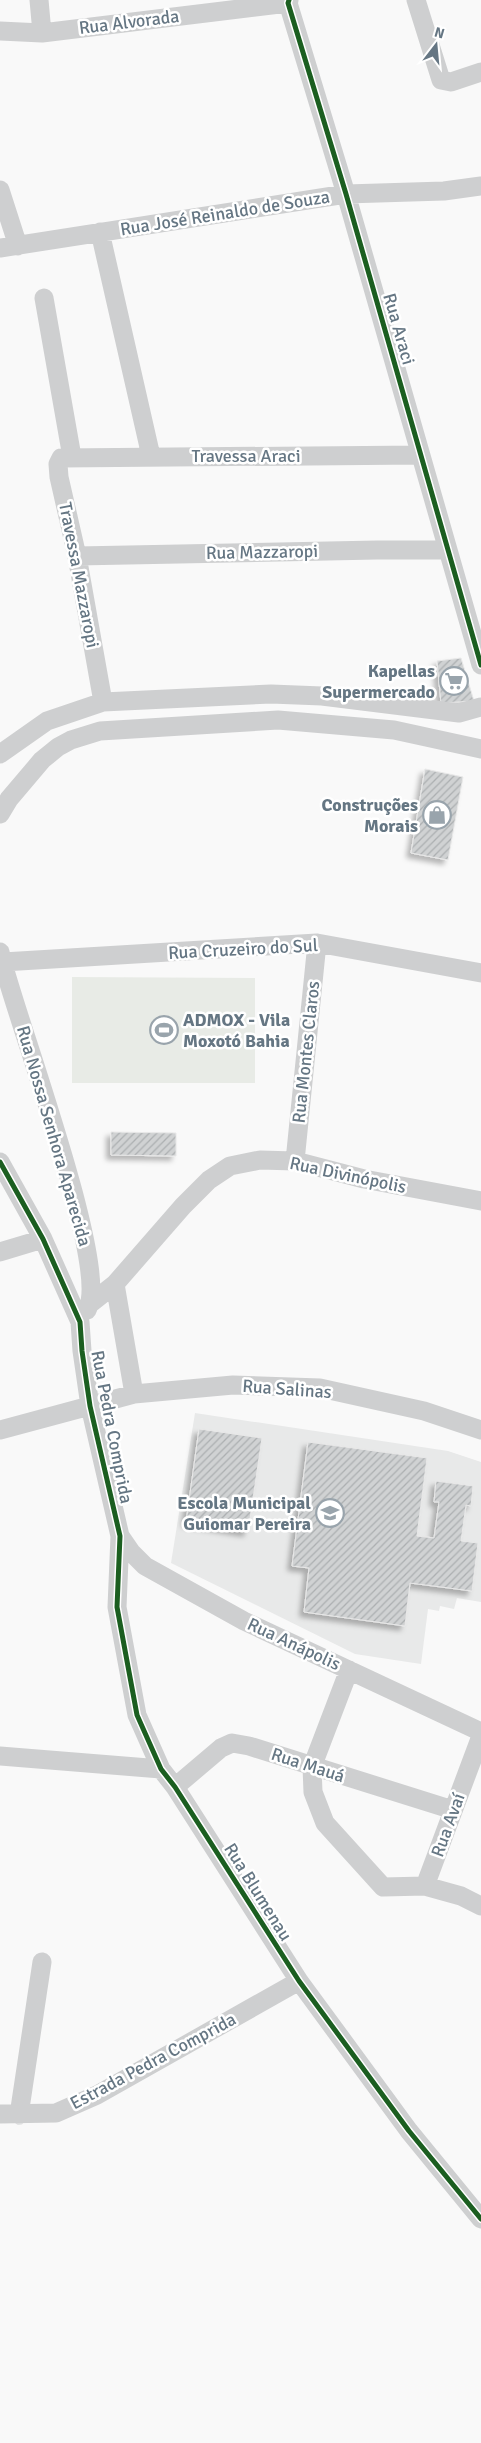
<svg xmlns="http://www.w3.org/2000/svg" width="481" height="2443" font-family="Signika,sans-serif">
<defs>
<pattern id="building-hatch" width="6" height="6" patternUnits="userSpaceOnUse" patternTransform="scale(1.25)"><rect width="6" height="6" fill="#d0d2d3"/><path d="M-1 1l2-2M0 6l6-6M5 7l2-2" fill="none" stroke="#acafb1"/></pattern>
<filter id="shadow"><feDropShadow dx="-4.5" dy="4.5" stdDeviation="2.5" flood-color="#0004"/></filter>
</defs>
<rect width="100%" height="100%" fill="#f9f9f9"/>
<path fill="#e8e9e9" d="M 195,1413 L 448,1451 L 481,1462 L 481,1602 L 457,1598 L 454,1609 L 440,1606 L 439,1611 L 428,1609 L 421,1664 L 355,1654 L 171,1563 Z"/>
<path fill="#e8ebe6" d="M 72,977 L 255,978 L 255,1083 L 72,1083 Z"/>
<path fill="url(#building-hatch)" stroke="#e8e8e8" filter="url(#shadow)" d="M 461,658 L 474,701 L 441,703 L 437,661 Z
M 425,769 L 463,777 L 448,860 L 411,853 Z
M 111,1132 L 176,1133 L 176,1156 L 111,1155 Z
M 199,1429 L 262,1438 L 248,1532 L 186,1522 Z
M 308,1442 L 427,1458 L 417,1536 L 434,1538 L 439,1502 L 434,1502 L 436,1481 L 473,1486 L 471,1506 L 466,1505 L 461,1541 L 478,1543 L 472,1591 L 410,1583 L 405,1626 L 304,1612 L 309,1568 L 292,1566 Z"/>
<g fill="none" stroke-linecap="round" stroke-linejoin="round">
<path stroke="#cecfd0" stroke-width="19" d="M 39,0 L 42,33
M 289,0 L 288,3 L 346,194 L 481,665
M 416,0 L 441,80 L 451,82 L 481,72
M 0,31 L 42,33 L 288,3
M 0,190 L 18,246
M 100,232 L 151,456
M 0,248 L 346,194 L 444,191 L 481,186
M 44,298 L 72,457
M 77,556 L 377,550 L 447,550
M 103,702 L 77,556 L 59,477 L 58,464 L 61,458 L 420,455
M 0,754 L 47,721 L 103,702 L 271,694 L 322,696 L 459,713 L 481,707
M 0,814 L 9,799 L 42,760 L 58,747 L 71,740 L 100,731 L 278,720 L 394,730 L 481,749
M 0,952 C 14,1014 111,1267 87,1310
M 3,962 L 317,943 L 481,973
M 295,1161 L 317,943
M 0,1162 L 43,1239 L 80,1322 L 82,1351 L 90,1406 L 120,1536 L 117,1607 L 137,1715 L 161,1769 L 175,1787 L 299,1981 L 409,2131 L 481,2219
M 0,1252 L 43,1239
M 115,1284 L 134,1394
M 91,1303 L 115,1284 L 183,1206 L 209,1180 L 230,1166 L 260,1160 L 295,1161 L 364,1179 L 481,1201
M 0,1430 L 134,1394 L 233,1385 L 320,1388 L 424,1411 L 481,1430
M 120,1536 L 131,1552 L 145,1566 L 244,1621 L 481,1732
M 349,1670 L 312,1767 L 313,1792 L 325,1823 L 383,1887 L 425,1886 L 461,1896 L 481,1906
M 0,1756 L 161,1769
M 175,1787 L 221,1748 L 232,1743 L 249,1746 L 453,1810
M 425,1886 L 481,1736
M 0,2114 L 56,2113 L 97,2095 L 299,1981
M 19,2115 L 42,1962"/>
<defs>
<path id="cycleway" d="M 289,0 L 288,3 L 346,194 L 481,665
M 0,1162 L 43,1239 L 80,1322 L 82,1351 L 90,1406 L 120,1536 L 117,1607 L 137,1715 L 161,1769 L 175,1787 L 299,1981 L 409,2131 L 481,2219"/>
</defs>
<use href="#cycleway" stroke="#fff" stroke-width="8"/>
<use href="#cycleway" stroke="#1b5e20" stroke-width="5"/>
</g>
<defs>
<symbol id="supermarket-ring" viewBox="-11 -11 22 22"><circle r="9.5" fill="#fff" stroke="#99a4ac" stroke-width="1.5"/><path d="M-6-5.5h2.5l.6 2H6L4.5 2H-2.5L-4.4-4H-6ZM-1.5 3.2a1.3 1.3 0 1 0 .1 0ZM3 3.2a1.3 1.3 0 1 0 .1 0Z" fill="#99a4ac"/></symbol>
<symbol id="shop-ring" viewBox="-11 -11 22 22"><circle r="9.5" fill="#fff" stroke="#99a4ac" stroke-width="1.5"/><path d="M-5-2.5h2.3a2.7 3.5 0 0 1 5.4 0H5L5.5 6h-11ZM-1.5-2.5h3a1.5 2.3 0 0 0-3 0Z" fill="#99a4ac"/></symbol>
<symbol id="stadium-ring" viewBox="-11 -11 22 22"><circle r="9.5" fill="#fff" stroke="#99a4ac" stroke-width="1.5"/><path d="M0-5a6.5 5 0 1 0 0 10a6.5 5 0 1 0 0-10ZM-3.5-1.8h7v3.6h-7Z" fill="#99a4ac"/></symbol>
<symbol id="school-ring" viewBox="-11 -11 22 22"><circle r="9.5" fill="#fff" stroke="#99a4ac" stroke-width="1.5"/><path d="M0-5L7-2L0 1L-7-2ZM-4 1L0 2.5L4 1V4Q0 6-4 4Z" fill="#99a4ac"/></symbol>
</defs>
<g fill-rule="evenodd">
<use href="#supermarket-ring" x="438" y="665" width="32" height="32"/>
<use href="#shop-ring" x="421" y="799" width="32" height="32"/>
<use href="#stadium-ring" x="148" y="1014" width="32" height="32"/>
<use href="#school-ring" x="314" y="1497" width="32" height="32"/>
</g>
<g text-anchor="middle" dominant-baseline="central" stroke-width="5" stroke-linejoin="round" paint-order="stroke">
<g font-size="18" fill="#657683" stroke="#fff">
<text transform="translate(129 22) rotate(-7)">Rua Alvorada</text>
<text transform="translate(225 213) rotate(-9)">Rua José Reinaldo de Souza</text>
<text transform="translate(399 329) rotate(74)">Rua Araci</text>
<text x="246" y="456">Travessa Araci</text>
<text transform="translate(262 552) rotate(-1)">Rua Mazzaropi</text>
<text transform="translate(79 575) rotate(79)">Travessa Mazzaropi</text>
<text transform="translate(243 949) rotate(-3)">Rua Cruzeiro do Sul</text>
<text transform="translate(306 1052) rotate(-84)">Rua Montes Claros</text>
<text transform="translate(54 1136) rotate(74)">Rua Nossa Senhora Aparecida</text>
<text transform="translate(348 1175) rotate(12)">Rua Divinópolis</text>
<text transform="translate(287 1389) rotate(4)">Rua Salinas</text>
<text transform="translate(112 1427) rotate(79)">Rua Pedra Comprida</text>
<text transform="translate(294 1644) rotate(25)">Rua Anápolis</text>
<text transform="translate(308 1765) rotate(18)">Rua Mauá</text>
<text transform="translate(448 1825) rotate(-70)">Rua Avaí</text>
<text transform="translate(258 1892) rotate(58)">Rua Blumenau</text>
<text transform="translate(153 2061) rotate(-28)">Estrada Pedra Comprida</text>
</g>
<g font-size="18" font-weight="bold" fill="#657683" stroke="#fff" text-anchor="end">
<text x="435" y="671">Kapellas<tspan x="435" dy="21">Supermercado</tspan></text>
<text x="418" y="805">Construções<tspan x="418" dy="21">Morais</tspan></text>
<text x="183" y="1020" text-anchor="start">ADMOX - Vila<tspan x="183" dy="21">Moxotó Bahia</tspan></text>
<text x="311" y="1503">Escola Municipal<tspan x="311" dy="21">Guiomar Pereira</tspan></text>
</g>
</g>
<g transform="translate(436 45) rotate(16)" stroke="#ffffff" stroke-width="4" paint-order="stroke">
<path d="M0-4L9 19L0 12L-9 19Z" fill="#657683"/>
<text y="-8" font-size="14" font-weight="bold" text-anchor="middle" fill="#657683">N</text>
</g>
</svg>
